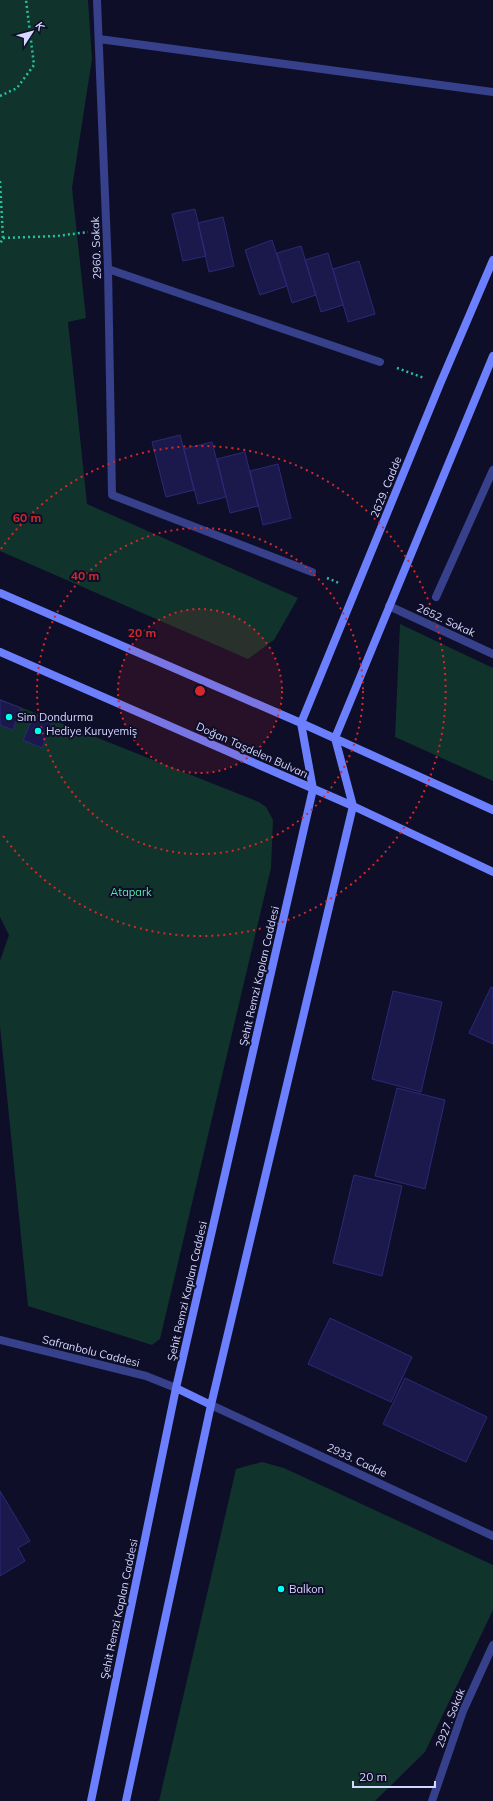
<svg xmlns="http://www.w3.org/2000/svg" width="493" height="1801" font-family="Mulish,sans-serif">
<rect width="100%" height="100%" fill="#0e0e28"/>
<path fill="#10332c" d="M 0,0 L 88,0 L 92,59 L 72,188 L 86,318 L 68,322 L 87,504 L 298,598 L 274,640 L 248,659 L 0,551 Z
M 400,624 L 493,668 L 493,781 L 395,737 Z
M 0,699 L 259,802 L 266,807 L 273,820 L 271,868 L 160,1339 L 152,1345 L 28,1306 L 0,1026 L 0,961 L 9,935 L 0,917 Z
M 262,1462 L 284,1468 L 493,1565 L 493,1610 L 425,1752 L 375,1801 L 159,1801 L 236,1469 Z"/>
<path fill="#1b194b" stroke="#2c2978" d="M 195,209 L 206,256 L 183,261 L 172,214 Z
M 223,217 L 234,266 L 209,272 L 198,223 Z
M 272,240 L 287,286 L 260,295 L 245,250 Z
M 301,246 L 316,295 L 292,303 L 277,253 Z
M 328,253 L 343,305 L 321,312 L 305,260 Z
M 359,261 L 375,314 L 348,322 L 333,269 Z
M 180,435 L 194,490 L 166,497 L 152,442 Z
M 212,442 L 226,497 L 198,504 L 184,449 Z
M 245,452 L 258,506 L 230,513 L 217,459 Z
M 278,464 L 291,518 L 263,525 L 250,471 Z
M 0,700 L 21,708 L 13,730 L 0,725 Z
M 34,715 L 52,723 L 42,748 L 23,740 Z
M 491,987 L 493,988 L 493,1044 L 469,1033 Z
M 393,991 L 442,1002 L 421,1092 L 372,1079 Z
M 397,1088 L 445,1100 L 425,1189 L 375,1176 Z
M 354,1175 L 402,1186 L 382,1276 L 333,1263 Z
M 330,1318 L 412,1357 L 391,1402 L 308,1364 Z
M 405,1378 L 487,1417 L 466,1462 L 383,1424 Z
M 0,1491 L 30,1541 L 18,1548 L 25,1561 L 0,1576 Z"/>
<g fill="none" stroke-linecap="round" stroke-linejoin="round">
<path stroke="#26c29f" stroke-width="2.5" stroke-dasharray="2 3" stroke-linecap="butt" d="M 0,96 L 17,88 L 34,65 L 26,0
M 0,181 L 3,238 L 0,244
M 3,238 L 57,236 L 88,232
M 397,368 L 424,378
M 327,578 L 339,583"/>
<path stroke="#36408b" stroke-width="8" d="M 97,0 L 108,269 L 112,495 L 312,572
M 99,39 L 493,92
M 108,269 L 380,362
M 436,597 L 493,470
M 389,606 L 493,654
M 0,1340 L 146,1376 L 176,1388
M 211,1405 L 493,1536
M 432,1801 L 463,1711 L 493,1645"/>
<path stroke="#6c80ff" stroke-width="8" d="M 0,593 L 301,723 L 493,810
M 0,652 L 353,806 L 493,872
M 301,723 L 440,384 L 493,260
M 176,1388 L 211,1405
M 91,1801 L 176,1388 L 313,789 L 301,723
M 126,1801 L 211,1405 L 353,806 L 335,738 L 493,356"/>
</g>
<circle cx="200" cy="691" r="82" fill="#d62828" fill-opacity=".12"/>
<g fill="none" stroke="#d62828" stroke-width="2" stroke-dasharray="2 4">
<circle cx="200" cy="691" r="82"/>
<circle cx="200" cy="691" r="163"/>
<path d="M1 549A245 245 0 1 1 1 833"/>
</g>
<g fill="#01ffef" stroke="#0e0e28" stroke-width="1.5">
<circle cx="9" cy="717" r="4"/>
<circle cx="38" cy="731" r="4"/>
<circle cx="281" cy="1589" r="4"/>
</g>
<g text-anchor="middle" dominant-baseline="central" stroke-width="4" stroke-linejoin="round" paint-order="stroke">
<g font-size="11" fill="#d5d7ff" stroke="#0e0e28">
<text transform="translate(96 248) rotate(-92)">2960. Sokak</text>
<text transform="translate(386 487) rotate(-68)">2629. Cadde</text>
<text transform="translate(446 620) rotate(25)">2652. Sokak</text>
<text transform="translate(252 750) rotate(24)">Doğan Taşdelen Bulvarı</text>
<text transform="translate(259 976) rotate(-77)">Şehit Remzi Kaplan Caddesi</text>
<text transform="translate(187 1291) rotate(-77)">Şehit Remzi Kaplan Caddesi</text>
<text transform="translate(91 1351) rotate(14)">Safranbolu Caddesi</text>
<text transform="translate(357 1460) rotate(25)">2933. Cadde</text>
<text transform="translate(119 1609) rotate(-78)">Şehit Remzi Kaplan Caddesi</text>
<text transform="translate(450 1718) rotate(-69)">2927. Sokak</text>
</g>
<g font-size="11" fill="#d5d7ff" stroke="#0e0e28" text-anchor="start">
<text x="17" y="717">Sim Dondurma</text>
<text x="46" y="731">Hediye Kuruyemiş</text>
<text x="289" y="1589">Balkon</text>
</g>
<g font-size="11" fill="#58e8ad" stroke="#0e0e28">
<text x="131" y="892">Atapark</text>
</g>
</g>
<circle cx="200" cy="691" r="6" fill="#d62828" stroke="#0e0e28" stroke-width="2"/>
<g font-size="12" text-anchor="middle" font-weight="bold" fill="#d62828" stroke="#0e0e28" stroke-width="4" stroke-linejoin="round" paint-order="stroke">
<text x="27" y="522">60 m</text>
<text x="85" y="580">40 m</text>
<text x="142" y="637">20 m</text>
</g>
<g transform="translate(32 32) rotate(54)" stroke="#0e0e28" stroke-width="3" paint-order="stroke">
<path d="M0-3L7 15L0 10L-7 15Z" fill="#d5d7ff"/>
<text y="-6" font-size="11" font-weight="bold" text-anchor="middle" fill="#d5d7ff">K</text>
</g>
<path d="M353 1781v6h82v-6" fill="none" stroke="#d5d7ff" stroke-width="2"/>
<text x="359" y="1781" font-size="12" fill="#d5d7ff" stroke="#0e0e28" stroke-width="3" paint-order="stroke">20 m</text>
</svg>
